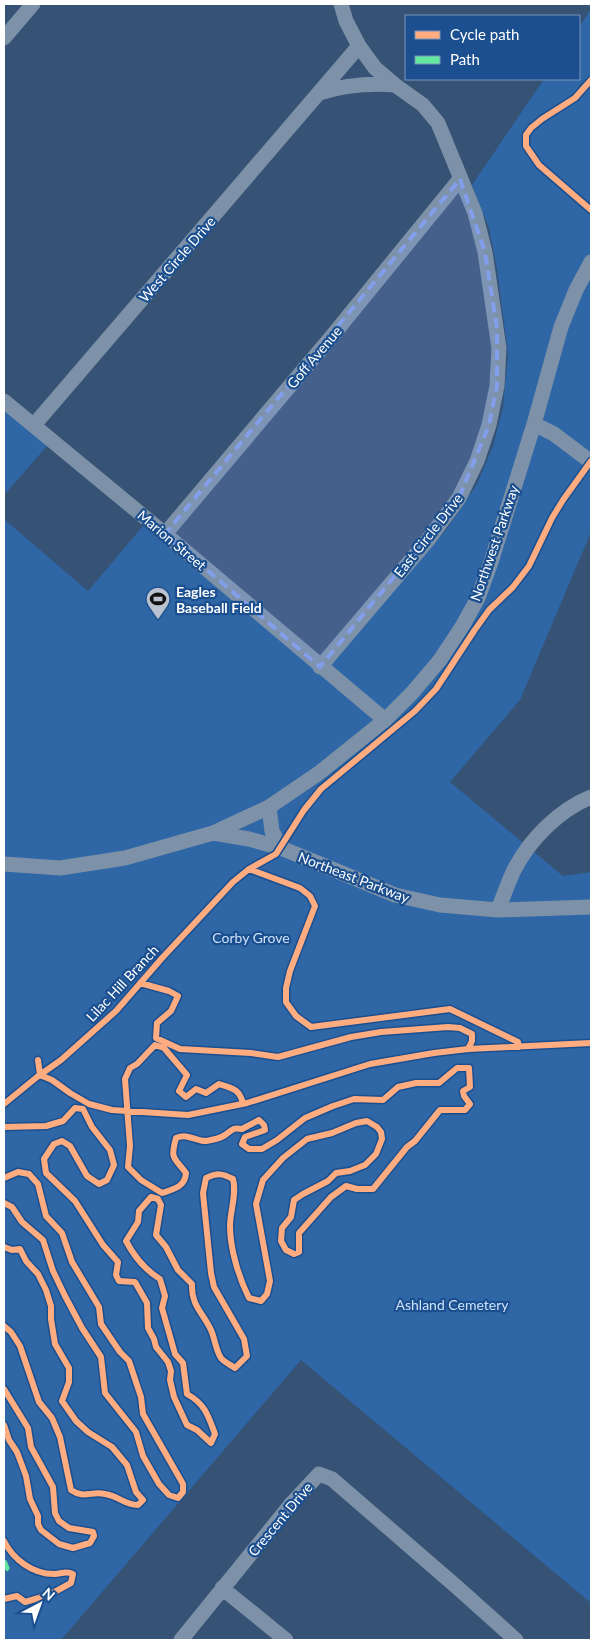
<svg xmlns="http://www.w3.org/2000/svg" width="595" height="1644" font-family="Lato,sans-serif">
<rect width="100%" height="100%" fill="#365274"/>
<path fill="#2f66a5" d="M 591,9 L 591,532 L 520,700 L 450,782 L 563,876 L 591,872 L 591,1603 L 301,1360 L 61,1640 L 4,1640 L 4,519 L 88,591 L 143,526 L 321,674 L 446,530 L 477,484 L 493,446 L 503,407 L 508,354 L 497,269 L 489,228 L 472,185 L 544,79 L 579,79 L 579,27 Z
M 4,409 L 48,445 L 4,495 Z"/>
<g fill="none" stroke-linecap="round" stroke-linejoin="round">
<path stroke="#7d92a8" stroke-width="15" d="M 4,38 L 33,4
M 319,93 C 345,85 369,83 395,85
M 4,401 L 165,534 L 385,720
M 534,424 L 554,434 L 591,462
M 34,425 L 359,46
M 165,534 L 332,336 L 460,179
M 320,667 L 428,540 L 459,498 L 477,461 L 489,425 L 497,386 L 499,348 L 485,252 L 475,213 L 438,123 L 423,105 L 395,85 L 375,68 L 359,46 L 346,21 L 341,4
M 269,807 L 272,831 L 281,848
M 213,833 L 269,807 L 319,773 L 385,720 L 412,693 L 440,660 L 463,625 L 478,598 L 491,562 L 534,424 L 561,327 L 576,290 L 591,262
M 4,864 L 60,868 L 125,858 L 213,833 L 249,839 L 281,848 L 395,895 L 440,905 L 498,910 L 591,907
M 498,910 C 503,897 508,883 514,870 C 530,839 559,810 591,797
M 222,1588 L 286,1640
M 181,1640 L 292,1503 L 319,1474 L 332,1479 L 458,1588 L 516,1640"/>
<path stroke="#66e7a1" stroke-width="5" stroke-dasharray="10 5" stroke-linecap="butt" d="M 4,1561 L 7,1568 L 4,1572"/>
<defs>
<path id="cycleway" d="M 591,80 L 575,98 L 542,119 L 531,128 L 526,135 L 526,146 L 539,165 L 591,210
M 249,869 L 300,888 L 310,896 L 315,906 L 290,971 L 286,988 L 286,1002 L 296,1016 L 311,1027 L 450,1009 L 518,1042 L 519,1047
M 140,983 L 169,991 L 178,996 L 171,1011 L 157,1023 L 156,1038 L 180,1049 L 251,1053 L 278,1057 L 351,1037 L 381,1032 L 448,1027 L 460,1028 L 472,1034 L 472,1041 L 468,1049
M 38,1060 L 40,1075 L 52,1080 L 70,1093 L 89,1104 L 112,1110 L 188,1115 L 247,1103 L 370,1064 L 434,1053 L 468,1049 L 591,1043
M 4,1104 L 37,1077 L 61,1060 L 116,1011 L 163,957 L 233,882 L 249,869 L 276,854 L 304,810 L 321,789 L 415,711 L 436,689 L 474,631 L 489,610 L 513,587 L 529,566 L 552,518 L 563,500 L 591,461
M 4,1127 L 46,1126 L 63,1121 L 75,1108 L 83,1109 L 92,1127 L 110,1150 L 114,1165 L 107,1180 L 99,1184 L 87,1176 L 70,1146 L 62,1141 L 54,1144 L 44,1159 L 46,1173 L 75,1201 L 103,1245 L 118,1262 L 116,1275 L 119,1281 L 135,1282 L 147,1303 L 148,1328 L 154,1339 L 156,1347 L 168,1362 L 171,1371 L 170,1380 L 174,1397 L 187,1425 L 197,1430 L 211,1443 L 215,1434 C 208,1415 205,1404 187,1394 L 183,1363 L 175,1354 L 162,1308 L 165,1296 L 160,1279 C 145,1270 134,1256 126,1241 L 138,1222 L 139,1211 L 151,1197 L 158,1199 L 161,1205 L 156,1235 L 166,1247 L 178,1270 L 192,1284 C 191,1305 202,1312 210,1328 C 215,1337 215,1349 221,1358 C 224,1362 231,1365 235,1368 L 247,1356 L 244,1339 L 214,1287 L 211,1273 L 203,1193 L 206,1178 C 217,1173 222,1173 233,1179 C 237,1194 230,1211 230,1226 C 230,1249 239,1278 249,1298 L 261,1301 L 267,1294 L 270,1281 L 256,1204 L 263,1180 L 283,1158 L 307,1139 L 332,1133 L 356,1123 L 367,1121 L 377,1127 L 381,1132 L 382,1139 L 376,1154 L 365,1165 L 350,1171 L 336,1173 L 328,1181 L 303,1194 L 294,1200 L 291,1217 L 282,1228 L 281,1241 L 286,1250 L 294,1254 L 299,1252 L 299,1233 L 331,1197 L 346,1186 L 357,1189 L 373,1189 L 407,1147 L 415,1141 L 440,1110 L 465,1110 L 470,1104 L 464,1096 L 463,1091 L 470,1087 L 469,1068 L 457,1068 L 439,1083 L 416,1083 L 398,1087 L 383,1100 L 354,1099 L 333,1106 L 305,1118 L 277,1140 L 262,1149 L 249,1149 L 242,1144 L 245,1137 L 265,1130 L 264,1125 L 259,1120 L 242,1129 C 233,1127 232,1130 225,1135 C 221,1138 212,1140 206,1141 C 195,1141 188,1133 176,1138 C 170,1160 174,1157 186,1173 C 185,1187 174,1189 162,1193 L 141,1180 L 128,1167 L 130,1146 L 125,1079 L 130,1068 L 137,1064 L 155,1045 L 164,1048 L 187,1075 L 179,1091 L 186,1097 L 196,1089 L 206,1093 L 219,1084 C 232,1088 240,1089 243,1104
M 4,1178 L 18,1172 L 29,1174 L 38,1184 L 46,1216 L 62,1233 L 72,1262 L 99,1307 L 101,1324 L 120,1352 L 129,1361 L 141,1397 L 143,1414 L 183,1484 L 183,1492 L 178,1498 L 169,1495 L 159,1484 L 143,1456 L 136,1432 L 105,1393 L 101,1357 L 82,1328 L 65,1296 L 53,1271 L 43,1240 L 22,1222 L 12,1207 L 4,1203
M 4,1247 L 12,1250 L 20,1249 L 26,1261 L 38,1274 L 46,1290 L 51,1306 L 51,1319 L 55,1344 L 69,1368 L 69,1382 L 62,1401 L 76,1421 L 88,1432 L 112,1447 L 127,1465 L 136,1492 L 143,1500 L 138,1505 C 124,1505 119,1496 105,1494 C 91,1491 84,1499 71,1490 L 60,1437 L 52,1418 L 39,1402 L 20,1346 L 11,1332 L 4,1326
M 4,1389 L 28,1428 L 31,1447 L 53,1487 L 55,1513 L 59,1521 L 69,1528 L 93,1532 L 94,1536 L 90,1543 L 73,1548 L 59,1544 L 41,1530 L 38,1524 L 38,1516 L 30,1499 L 26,1476 L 17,1452 L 9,1440 L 4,1425
M 4,1541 C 13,1559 32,1574 54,1574 C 62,1574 66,1570 73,1574 L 71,1583 L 49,1595 L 25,1602 L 17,1596 L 4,1599"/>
</defs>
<use href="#cycleway" stroke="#1b4f8f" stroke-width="9"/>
<use href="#cycleway" stroke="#ffac80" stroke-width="6"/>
</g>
<path fill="#839eea" fill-opacity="0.2" stroke="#839eea" stroke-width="4" stroke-dasharray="10 6" stroke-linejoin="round" d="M 460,179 L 485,252 L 497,328 L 497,386 L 489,425 L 459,498 L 320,667 L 165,534 Z"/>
<defs>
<symbol id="stadium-pin" viewBox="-11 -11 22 30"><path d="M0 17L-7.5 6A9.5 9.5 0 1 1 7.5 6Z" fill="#b9c2ce" stroke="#1b4f8f"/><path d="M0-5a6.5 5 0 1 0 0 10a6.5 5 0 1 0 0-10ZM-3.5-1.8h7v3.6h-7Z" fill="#111"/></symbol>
</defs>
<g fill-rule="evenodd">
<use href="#stadium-pin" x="144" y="585" width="28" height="38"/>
</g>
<g text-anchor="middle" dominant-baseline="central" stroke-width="4.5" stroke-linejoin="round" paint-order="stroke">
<g font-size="14" fill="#fff" stroke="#1b4f8f">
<text transform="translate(177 259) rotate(-49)">West Circle Drive</text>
<text transform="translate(314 357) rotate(-50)">Goff Avenue</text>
<text transform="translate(428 535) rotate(-52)">East Circle Drive</text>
<text transform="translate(172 540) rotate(40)">Marion Street</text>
<text transform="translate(494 543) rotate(-71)">Northwest Parkway</text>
<text transform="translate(354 877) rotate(21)">Northeast Parkway</text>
<text transform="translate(122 983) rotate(-47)">Lilac Hill Branch</text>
<text transform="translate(280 1519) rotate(-50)">Crescent Drive</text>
</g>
<g font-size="14" font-weight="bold" fill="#fff" stroke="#1b4f8f" text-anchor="start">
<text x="176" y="591">Eagles<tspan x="176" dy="16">Baseball Field</tspan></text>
</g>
<g font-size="14" fill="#cfe3fa" stroke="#1b4f8f">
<text x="251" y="937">Corby Grove</text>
<text x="452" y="1304">Ashland Cemetery</text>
</g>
</g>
<rect width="595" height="1644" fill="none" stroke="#ffffff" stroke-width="10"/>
<rect x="405" y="15" width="175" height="65" fill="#1b4f8f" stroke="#7695bc"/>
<rect x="415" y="31" width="25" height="8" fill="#ffac80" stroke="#7695bc"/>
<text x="450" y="40" font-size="15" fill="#ffffff">Cycle path</text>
<rect x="415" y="56" width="25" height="8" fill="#66e7a1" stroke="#7695bc"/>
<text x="450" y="65" font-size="15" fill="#ffffff">Path</text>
<g transform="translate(40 1604) rotate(41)" stroke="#1b4f8f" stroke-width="4" paint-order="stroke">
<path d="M0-4L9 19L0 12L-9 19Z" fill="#ffffff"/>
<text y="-8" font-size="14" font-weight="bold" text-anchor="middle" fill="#ffffff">N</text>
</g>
</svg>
